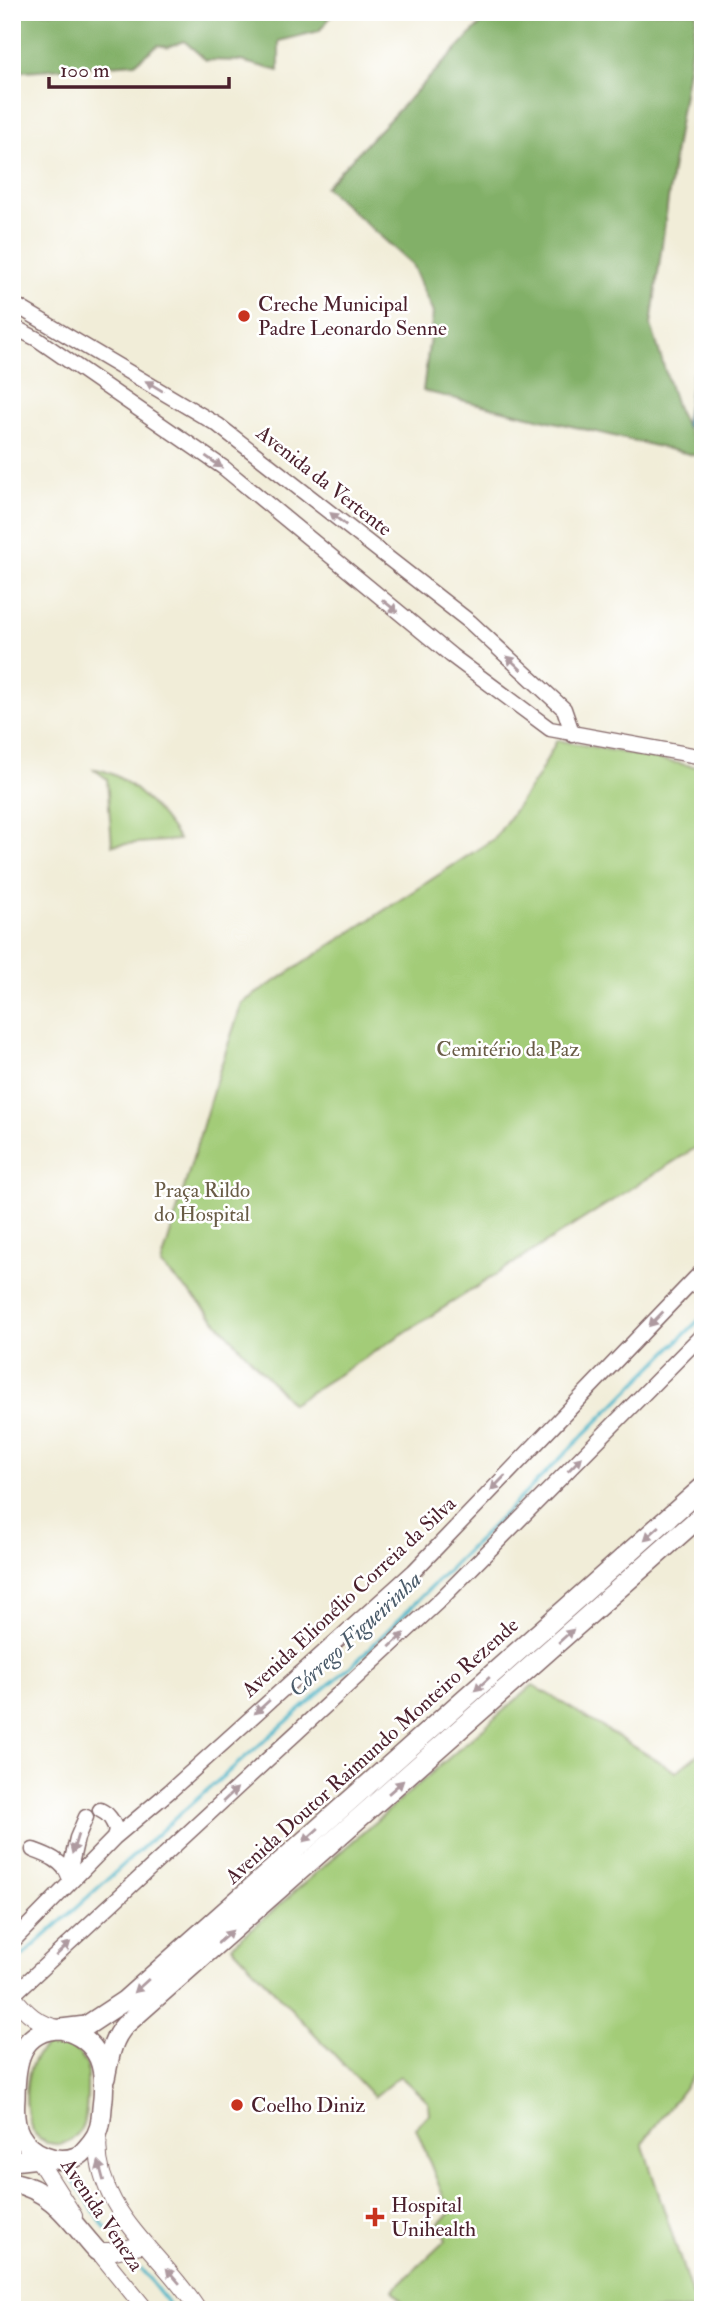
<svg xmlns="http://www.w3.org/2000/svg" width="715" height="2322" font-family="'IM FELL Double Pica',serif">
<rect width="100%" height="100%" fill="#fff"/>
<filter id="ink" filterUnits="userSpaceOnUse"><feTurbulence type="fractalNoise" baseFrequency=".0143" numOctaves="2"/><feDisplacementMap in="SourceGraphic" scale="14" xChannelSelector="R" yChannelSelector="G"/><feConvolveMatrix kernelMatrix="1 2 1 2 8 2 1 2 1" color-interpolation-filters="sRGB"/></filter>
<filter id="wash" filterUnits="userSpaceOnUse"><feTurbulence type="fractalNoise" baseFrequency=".00686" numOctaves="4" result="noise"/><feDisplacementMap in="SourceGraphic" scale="28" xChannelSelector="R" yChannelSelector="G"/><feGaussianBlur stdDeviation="1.57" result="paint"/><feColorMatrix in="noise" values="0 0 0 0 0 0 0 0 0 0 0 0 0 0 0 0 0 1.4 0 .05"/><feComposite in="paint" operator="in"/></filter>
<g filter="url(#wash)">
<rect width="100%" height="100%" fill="#f1edd8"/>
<path fill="#a3cc78" stroke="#767652" stroke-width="2" d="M 557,740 L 703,768 L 703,1143 L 292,1404 L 195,1298 L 161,1265 L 216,1081 L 242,1003 L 495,838 L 538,776 Z
M 94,769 C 126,771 163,815 179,840 L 112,845 L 107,779 Z
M 533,1685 L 676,1772 L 703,1750 L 703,2063 L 642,2143 L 697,2310 L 409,2310 L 393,2290 L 446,2240 L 439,2223 L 450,2213 L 416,2128 L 429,2114 L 428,2102 L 400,2076 L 374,2097 L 232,1946 Z
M 58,2043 C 71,2046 82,2053 87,2066 C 86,2091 94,2139 59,2144 C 50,2145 40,2140 35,2134 C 20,2113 22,2045 58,2043 Z"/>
<path fill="#82b068" stroke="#66684a" stroke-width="2" d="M 12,12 L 332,12 L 334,13 L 319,31 L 279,41 L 279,71 L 241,61 L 206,60 L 184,41 L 168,47 L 158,45 L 135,63 L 12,72 Z
M 492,12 L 697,12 L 674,156 L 651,325 L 677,409 L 702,457 L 423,391 L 433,313 L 412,264 L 325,187 Z"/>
<path fill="#4bb5c8" stroke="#4a6a7a" stroke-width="2" d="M 693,373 L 703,374 L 703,429 L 685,426 Z"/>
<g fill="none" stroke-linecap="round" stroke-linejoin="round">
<path stroke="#4bb5c8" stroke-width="3.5" d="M 16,1962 L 183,1811 L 359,1659 L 703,1316
M 73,2179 L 106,2229
M 142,2270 L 173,2310"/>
</g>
</g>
<g filter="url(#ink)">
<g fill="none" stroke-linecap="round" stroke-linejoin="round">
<defs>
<path id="tertiary" d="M 12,303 L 218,425 L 470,622 L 564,709 L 573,735
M 12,326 L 37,339 L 224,468 L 452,656 L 550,729 L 703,757
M 100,1810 C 109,1814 112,1820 116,1829 L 114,1838
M 33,1850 C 47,1855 64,1861 69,1877
M 69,1873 L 77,1838 L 86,1817
M 12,1942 L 114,1838 L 170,1791 L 414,1571 L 703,1270
M 13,1995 L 441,1599 L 703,1334"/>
<path id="secondary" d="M 12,1995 C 26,2013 38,2024 61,2029
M 99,2134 C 90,2208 163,2253 198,2310
M 32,2150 L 74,2216
M 90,2241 L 146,2310
M 97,2251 L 115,2251 L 145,2244"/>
<path id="primary" d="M 61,2029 L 86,2026 L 124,2001 L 703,1487
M 61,2029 C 103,2040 107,2071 102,2108 C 101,2122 100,2133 91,2143 C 87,2148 82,2155 76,2157 C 56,2165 30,2153 20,2135 C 14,2124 14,2110 15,2098 C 15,2065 19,2029 61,2029 Z
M 105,2078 C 109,2059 111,2040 125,2025 L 703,1514
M 12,2161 L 48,2157
M 12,2182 C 54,2191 70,2221 97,2251"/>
</defs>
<use href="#tertiary" stroke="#846768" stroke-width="17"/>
<use href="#secondary" stroke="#846768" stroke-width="18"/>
<use href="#primary" stroke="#846768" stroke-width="22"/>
<use href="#tertiary" stroke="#fff" stroke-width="14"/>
<use href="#secondary" stroke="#fff" stroke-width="16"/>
<use href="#primary" stroke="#fff" stroke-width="19"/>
</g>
<defs><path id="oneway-solid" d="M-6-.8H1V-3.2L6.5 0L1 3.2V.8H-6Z" transform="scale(1.75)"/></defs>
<g fill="#ae9aa0">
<use href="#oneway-solid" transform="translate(154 386) rotate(-149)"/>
<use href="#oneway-solid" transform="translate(214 462) rotate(35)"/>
<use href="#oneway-solid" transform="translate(338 519) rotate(-142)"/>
<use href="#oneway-solid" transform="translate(390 606) rotate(39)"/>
<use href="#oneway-solid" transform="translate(514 663) rotate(-137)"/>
<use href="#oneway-solid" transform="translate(656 1319) rotate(134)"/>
<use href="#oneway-solid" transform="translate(575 1464) rotate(-45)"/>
<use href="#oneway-solid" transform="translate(498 1483) rotate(134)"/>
<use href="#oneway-solid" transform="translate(652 1533) rotate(138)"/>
<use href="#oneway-solid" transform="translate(566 1636) rotate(-42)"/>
<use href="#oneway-solid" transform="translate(397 1640) rotate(-43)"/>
<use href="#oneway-solid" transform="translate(482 1684) rotate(138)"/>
<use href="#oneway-solid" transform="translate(262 1707) rotate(138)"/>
<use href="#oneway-solid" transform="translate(396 1787) rotate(-41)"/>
<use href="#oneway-solid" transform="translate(230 1795) rotate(-43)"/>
<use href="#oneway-solid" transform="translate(311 1835) rotate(138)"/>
<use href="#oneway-solid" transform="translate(75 1844) rotate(107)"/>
<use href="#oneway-solid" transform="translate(225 1937) rotate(-41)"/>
<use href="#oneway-solid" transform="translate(63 1949) rotate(-43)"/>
<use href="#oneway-solid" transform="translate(141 1986) rotate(138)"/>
<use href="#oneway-solid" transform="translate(101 2171) rotate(-105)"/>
<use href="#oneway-solid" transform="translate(173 2276) rotate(-131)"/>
</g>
</g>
<g fill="#c8321e" stroke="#fff" stroke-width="2.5">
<circle cx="244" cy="316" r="7"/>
<circle cx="237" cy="2105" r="7"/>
<path d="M371.5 2206.5h7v7h7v7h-7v7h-7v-7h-7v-7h7z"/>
</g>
<g text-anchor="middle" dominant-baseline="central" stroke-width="5" stroke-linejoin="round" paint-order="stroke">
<g font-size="21" fill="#4a1f2b" stroke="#fff" text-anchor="start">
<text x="258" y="304">Creche Municipal<tspan x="258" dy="24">Padre Leonardo Senne</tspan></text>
<text x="251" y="2105">Coelho Diniz</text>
<text x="391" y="2205">Hospital<tspan x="391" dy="24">Unihealth</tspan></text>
</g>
<g font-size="21" fill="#4a1f2b" stroke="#fff">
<text transform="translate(324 481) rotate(38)">Avenida da Vertente</text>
<text transform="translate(349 1597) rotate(-43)">Avenida Elionélio Correia da Silva</text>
<text transform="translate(372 1751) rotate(-42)">Avenida Doutor Raimundo Monteiro Rezende</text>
<text transform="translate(102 2215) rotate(56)">Avenida Veneza</text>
</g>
<g font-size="21" fill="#695c46" stroke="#fff">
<text x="508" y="1049">Cemitério da Paz</text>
<text x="202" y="1190">Praça Rildo<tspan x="202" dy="24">do Hospital</tspan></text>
</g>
<g font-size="23" font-style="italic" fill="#4a5b6a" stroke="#fff">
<text transform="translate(355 1634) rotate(-43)">Córrego Figueirinha</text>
</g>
</g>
<rect width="715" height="2322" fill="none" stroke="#fff" stroke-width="42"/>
<path d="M49 77v10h180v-10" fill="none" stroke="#4a1f2b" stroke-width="3.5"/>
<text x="60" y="77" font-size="21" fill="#4a1f2b" stroke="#ffffff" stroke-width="5" paint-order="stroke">100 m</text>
</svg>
